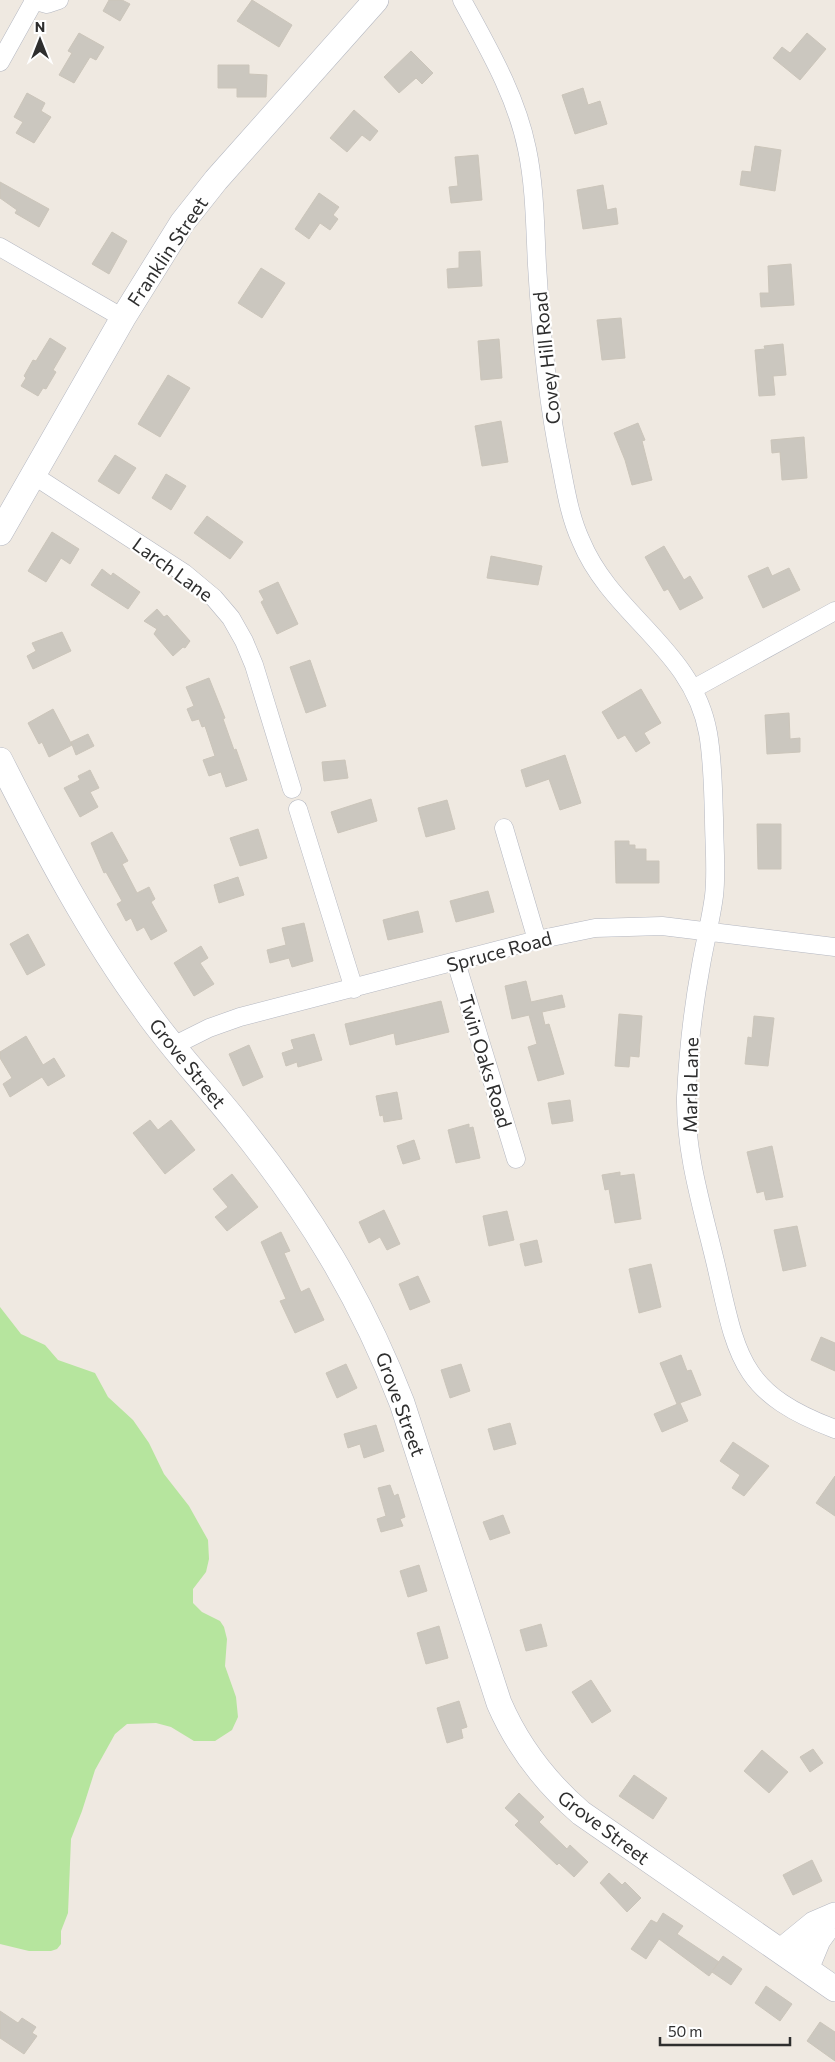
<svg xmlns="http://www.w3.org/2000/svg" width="835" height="2062" font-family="Commissioner,sans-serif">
<rect width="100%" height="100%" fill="#efe9e1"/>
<path fill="#b6e59e" d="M 0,1307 L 21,1334 L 45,1345 L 58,1360 L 95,1373 L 108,1397 L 133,1420 L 149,1443 L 164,1474 L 189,1506 L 208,1540 L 209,1559 L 206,1572 L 193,1589 L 193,1603 L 202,1612 L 220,1621 L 224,1627 L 227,1639 L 225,1666 L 236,1697 L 238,1717 L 232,1730 L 215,1741 L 194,1741 L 171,1727 L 156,1723 L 127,1724 L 115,1734 L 95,1770 L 82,1811 L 71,1839 L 68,1913 L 61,1931 L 61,1944 L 57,1949 L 51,1951 L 29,1951 L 0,1944 Z"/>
<path fill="#cbc7bf" stroke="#cbc5ba" d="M 109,0 L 122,0 L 130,4 L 120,21 L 103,11 Z
M 252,0 L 292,25 L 279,47 L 237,21 Z
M 79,33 L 104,47 L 96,60 L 90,57 L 74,83 L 59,75 L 72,53 L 68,51 Z
M 807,33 L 826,49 L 800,80 L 773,58 L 782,47 L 790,53 Z
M 411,51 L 433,73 L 422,84 L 416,78 L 399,93 L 384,77 Z
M 218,65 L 249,65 L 249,74 L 267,75 L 266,97 L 237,97 L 237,88 L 218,88 Z
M 583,88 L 588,105 L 600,101 L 607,124 L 575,134 L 562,95 Z
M 27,93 L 45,103 L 41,111 L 51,117 L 34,143 L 16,133 L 23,122 L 14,117 Z
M 354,110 L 378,131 L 370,141 L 362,135 L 347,152 L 330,138 Z
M 755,146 L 781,150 L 775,191 L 740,185 L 742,171 L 751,172 Z
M 478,155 L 482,200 L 451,203 L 449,187 L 458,186 L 455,157 Z
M 0,182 L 49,209 L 39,227 L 15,213 L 17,210 L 0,198 Z
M 603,185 L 607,210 L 616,208 L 618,224 L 583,229 L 577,190 Z
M 319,193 L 339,207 L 333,215 L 338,219 L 330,230 L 320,223 L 309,239 L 295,229 Z
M 112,232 L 127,241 L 109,274 L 92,264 Z
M 480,251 L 482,286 L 448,288 L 447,269 L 459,268 L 459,252 Z
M 791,264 L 794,305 L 761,307 L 760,293 L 769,293 L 768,266 Z
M 261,268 L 285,283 L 262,318 L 238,303 Z
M 621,318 L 625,358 L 602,360 L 597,320 Z
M 50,338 L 66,348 L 53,370 L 56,372 L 46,389 L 43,388 L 38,396 L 21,386 L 26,378 L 24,376 L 33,360 L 36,361 Z
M 499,339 L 502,378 L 481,380 L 478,341 Z
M 783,344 L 786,375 L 773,376 L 775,395 L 759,396 L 755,350 L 765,349 L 764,346 Z
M 168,375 L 190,388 L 160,437 L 138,424 Z
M 501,421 L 508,462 L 482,466 L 475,426 Z
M 638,423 L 645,440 L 642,441 L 652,480 L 632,485 L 625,460 L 614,433 Z
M 804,437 L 807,478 L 782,480 L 780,452 L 772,453 L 771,440 Z
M 115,455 L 136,468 L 119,494 L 98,481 Z
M 166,474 L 186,486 L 171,510 L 152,498 Z
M 207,516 L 243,542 L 230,559 L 194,533 Z
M 52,532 L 79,549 L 70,564 L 61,558 L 46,582 L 28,571 Z
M 664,546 L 684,580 L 690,576 L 703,598 L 680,610 L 668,589 L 664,591 L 645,557 Z
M 491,556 L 542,566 L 538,585 L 487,578 Z
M 768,567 L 772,576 L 789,568 L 800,590 L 763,608 L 748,576 Z
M 102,569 L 111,576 L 113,573 L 140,592 L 128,609 L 91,585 Z
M 278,582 L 298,624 L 277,634 L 261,602 L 264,600 L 259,591 Z
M 157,609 L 164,617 L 167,615 L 190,641 L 185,648 L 183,647 L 173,656 L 154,634 L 157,629 L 144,621 Z
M 62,632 L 71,651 L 33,669 L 27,656 L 36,651 L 32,643 Z
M 310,660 L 326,706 L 306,713 L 290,667 Z
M 209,678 L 225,718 L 223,719 L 234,750 L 236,749 L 247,780 L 226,787 L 221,772 L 209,776 L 203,760 L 215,756 L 205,726 L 202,727 L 199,719 L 192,721 L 187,709 L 194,706 L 186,687 Z
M 641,689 L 661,723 L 644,733 L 650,743 L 636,752 L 625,735 L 618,739 L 602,712 Z
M 53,709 L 72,745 L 49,757 L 42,742 L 39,744 L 28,723 Z
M 789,713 L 790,739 L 800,738 L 800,752 L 767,754 L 765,715 Z
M 88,734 L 94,746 L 76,755 L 71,742 Z
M 565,755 L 581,803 L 560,810 L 549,779 L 526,787 L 521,770 Z
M 345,760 L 348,778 L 324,781 L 322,762 Z
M 90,770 L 99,788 L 90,792 L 98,807 L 80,817 L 64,788 L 80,780 L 78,776 Z
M 371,799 L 377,821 L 338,833 L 331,812 Z
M 447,800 L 455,829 L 426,837 L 418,808 Z
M 757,824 L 781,824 L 781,869 L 758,869 Z
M 258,829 L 267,858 L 240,866 L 230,838 Z
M 112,832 L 128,861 L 122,864 L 137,893 L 149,887 L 155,899 L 151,902 L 167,931 L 151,940 L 144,927 L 137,931 L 131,918 L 126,921 L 117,904 L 122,901 L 106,872 L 104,873 L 91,843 Z
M 615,841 L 629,841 L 629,845 L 635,845 L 635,849 L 646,849 L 646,861 L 659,861 L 659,883 L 616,883 Z
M 238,877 L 244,895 L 219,903 L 214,885 Z
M 488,891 L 494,912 L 456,922 L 450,901 Z
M 418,911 L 423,932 L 388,940 L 383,920 Z
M 304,923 L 313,961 L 292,967 L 289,958 L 270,963 L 267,950 L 286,945 L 282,928 Z
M 28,934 L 45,965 L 27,975 L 10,944 Z
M 201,946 L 208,958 L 200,963 L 214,984 L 194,996 L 174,963 Z
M 526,981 L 531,1002 L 562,995 L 565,1007 L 542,1012 L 545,1025 L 549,1024 L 564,1074 L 538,1081 L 528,1047 L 537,1044 L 529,1015 L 512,1019 L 505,986 Z
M 441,1001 L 449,1032 L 396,1045 L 394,1033 L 350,1045 L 345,1024 Z
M 619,1014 L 642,1016 L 639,1057 L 630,1056 L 629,1067 L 615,1066 Z
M 754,1016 L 774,1018 L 768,1066 L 745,1064 L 748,1037 L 752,1038 Z
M 314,1034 L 322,1060 L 298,1067 L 297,1062 L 286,1066 L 282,1053 L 294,1049 L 291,1040 Z
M 26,1036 L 43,1065 L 54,1058 L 65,1076 L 48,1086 L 42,1077 L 10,1097 L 3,1084 L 12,1078 L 0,1058 L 0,1052 Z
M 249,1045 L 263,1077 L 243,1086 L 229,1054 Z
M 397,1092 L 402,1119 L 384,1122 L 383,1115 L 380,1116 L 376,1096 Z
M 570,1100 L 573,1121 L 552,1124 L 548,1103 Z
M 150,1120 L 158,1130 L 171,1120 L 195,1150 L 165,1174 L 133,1133 Z
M 469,1124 L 469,1128 L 473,1127 L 480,1158 L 456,1163 L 448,1130 Z
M 414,1140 L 420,1159 L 403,1164 L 397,1146 Z
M 772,1146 L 783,1197 L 766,1200 L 764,1191 L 757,1193 L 747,1152 Z
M 620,1172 L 620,1176 L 634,1174 L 641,1219 L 615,1223 L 609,1189 L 605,1190 L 602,1175 Z
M 232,1174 L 258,1207 L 227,1231 L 215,1217 L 228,1207 L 213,1189 Z
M 384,1210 L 400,1244 L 387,1250 L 380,1237 L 369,1243 L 359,1222 Z
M 507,1211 L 514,1240 L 489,1246 L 483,1216 Z
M 797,1226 L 806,1266 L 783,1271 L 774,1230 Z
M 281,1232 L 290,1251 L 284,1253 L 301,1292 L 309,1288 L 324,1320 L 295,1333 L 280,1301 L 286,1299 L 261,1242 Z
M 537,1240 L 542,1262 L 525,1266 L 520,1244 Z
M 651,1264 L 661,1307 L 639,1313 L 629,1269 Z
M 418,1276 L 430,1302 L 410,1310 L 399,1284 Z
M 821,1337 L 835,1343 L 835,1371 L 811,1360 Z
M 681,1355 L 687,1371 L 691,1370 L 701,1395 L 677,1404 L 660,1363 Z
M 346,1364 L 357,1388 L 337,1398 L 326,1373 Z
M 461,1364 L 470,1391 L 450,1398 L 441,1370 Z
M 680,1403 L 688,1421 L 662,1432 L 654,1414 Z
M 510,1423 L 516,1444 L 494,1450 L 488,1429 Z
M 376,1425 L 384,1451 L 364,1458 L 360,1444 L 348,1448 L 344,1434 Z
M 733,1442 L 769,1466 L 744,1496 L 732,1488 L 740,1475 L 720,1461 Z
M 835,1476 L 835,1516 L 816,1503 Z
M 390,1485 L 394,1496 L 398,1494 L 405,1517 L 400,1519 L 403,1526 L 381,1532 L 377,1519 L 386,1516 L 378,1488 Z
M 503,1515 L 510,1533 L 490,1540 L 483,1522 Z
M 419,1565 L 427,1591 L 408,1597 L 400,1571 Z
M 541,1624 L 547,1646 L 526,1651 L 520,1630 Z
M 439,1626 L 448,1658 L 426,1664 L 417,1633 Z
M 591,1680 L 611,1711 L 592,1723 L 572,1692 Z
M 459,1701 L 467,1727 L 461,1729 L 463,1738 L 447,1743 L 437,1708 Z
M 813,1749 L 823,1763 L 810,1772 L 800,1757 Z
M 762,1750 L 788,1772 L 769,1793 L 744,1771 Z
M 634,1775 L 667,1798 L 653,1819 L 619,1796 Z
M 519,1793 L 544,1817 L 539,1822 L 567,1849 L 570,1845 L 588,1862 L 574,1877 L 559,1863 L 557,1865 L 515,1825 L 519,1821 L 505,1808 Z
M 812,1860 L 822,1881 L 793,1895 L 783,1875 Z
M 609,1873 L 622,1885 L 625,1882 L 641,1898 L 627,1912 L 600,1883 Z
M 663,1913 L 683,1926 L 677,1934 L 719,1962 L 713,1970 L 723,1956 L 742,1969 L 731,1985 L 712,1972 L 709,1976 L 659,1939 L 646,1959 L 631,1949 L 651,1920 L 657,1923 Z
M 766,1986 L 792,2004 L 780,2021 L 755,2003 Z
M 0,2011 L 18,2023 L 22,2018 L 36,2027 L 32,2033 L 37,2036 L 24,2054 L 0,2038 Z
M 820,2022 L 835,2032 L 835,2061 L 807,2041 Z"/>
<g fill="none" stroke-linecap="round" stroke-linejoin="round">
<defs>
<path id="street" d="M 33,0 L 47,4 L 59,0
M 462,0 C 488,48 516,95 527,149 C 535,187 535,227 537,265 C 541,333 547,400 561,466 C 566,492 570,517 581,541 C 612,616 693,649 708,733 C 713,761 713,790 714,818 C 714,844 717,871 714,896 C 711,919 705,942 701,965 C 693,1008 688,1053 686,1097 C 685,1153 703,1210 716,1265 C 737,1356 739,1393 835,1429
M 0,62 L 34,1
M 0,247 L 123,318
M 33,475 L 184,573 L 214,598 L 231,618 L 244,641 L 254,665 L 292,789
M 693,689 L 835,611
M 298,809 L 354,989
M 504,828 L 537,940
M 456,962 L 516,1159
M 173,1046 L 209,1028 L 240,1017 L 537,940 L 595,928 L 662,926 L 835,947"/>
<path id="secondary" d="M 0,533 L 123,318 L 182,223 L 216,180 L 376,0
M 0,760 C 44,847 89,933 146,1011 C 174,1051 208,1086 238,1124 C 309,1212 361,1297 402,1403 L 499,1703 C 518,1747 545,1782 581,1813 L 835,1989
M 781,1951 L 814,1924 L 835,1915
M 806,1969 L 818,1940 L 835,1916"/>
</defs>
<use href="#street" stroke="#b4b7c1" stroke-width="19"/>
<use href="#secondary" stroke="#b4b7c1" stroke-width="26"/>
<use href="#street" stroke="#fff" stroke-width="18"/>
<use href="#secondary" stroke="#fff" stroke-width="25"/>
</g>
<g text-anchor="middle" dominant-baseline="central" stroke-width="4.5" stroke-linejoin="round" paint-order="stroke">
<g font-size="19" fill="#2e2e2e" stroke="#fff">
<text transform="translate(167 251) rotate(-56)">Franklin Street</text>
<text transform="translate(546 358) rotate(-96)">Covey Hill Road</text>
<text transform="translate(173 569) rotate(36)">Larch Lane</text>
<text transform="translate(499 951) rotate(-15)">Spruce Road</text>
<text transform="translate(486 1061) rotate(73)">Twin Oaks Road</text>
<text transform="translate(188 1063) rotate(51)">Grove Street</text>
<text transform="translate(690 1085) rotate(-89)">Marla Lane</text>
<text transform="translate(401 1404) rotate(70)">Grove Street</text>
<text transform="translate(604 1827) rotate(37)">Grove Street</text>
</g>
</g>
<g transform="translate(40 40)" stroke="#ffffff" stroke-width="4" paint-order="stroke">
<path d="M0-4L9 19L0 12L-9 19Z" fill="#2e2e2e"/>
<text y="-8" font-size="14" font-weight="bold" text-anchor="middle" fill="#2e2e2e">N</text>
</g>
<path d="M660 2037v8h130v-8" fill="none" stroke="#2e2e2e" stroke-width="2.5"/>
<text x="668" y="2037" font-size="15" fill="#2e2e2e" stroke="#ffffff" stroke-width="4" paint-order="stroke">50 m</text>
</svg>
